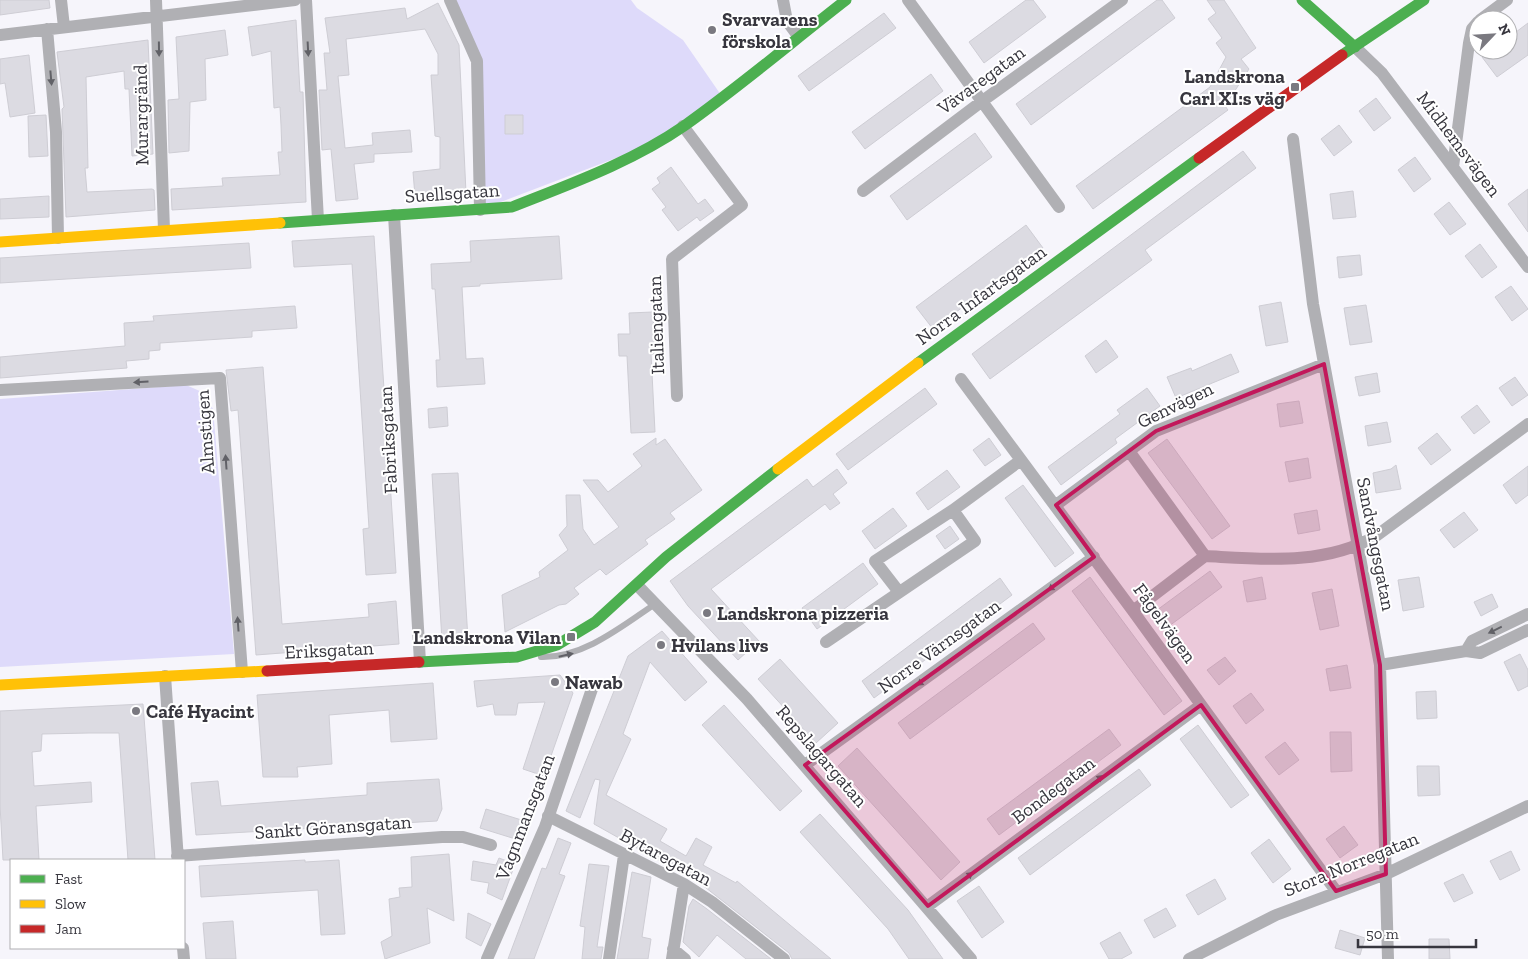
<svg xmlns="http://www.w3.org/2000/svg" width="1528" height="959" font-family="'Zilla Slab',serif">
<rect width="100%" height="100%" fill="#f6f5fb"/>
<path fill="#dedafa" d="M 450,0 L 631,0 L 637,8 L 683,40 L 721,95 L 658,142 L 480,210 L 479,81 Z
M 186,385 L 202,392 L 213,409 L 234,654 L 0,667 L 0,399 Z"/>
<path fill="#dcdbe2" stroke="#cecdd4" d="M 0,0 L 49,0 L 50,8 L 0,15 Z
M 1026,0 L 1033,0 L 1046,17 L 984,63 L 969,42 Z
M 1157,0 L 1162,0 L 1175,18 L 1031,125 L 1016,104 Z
M 1207,0 L 1224,0 L 1256,48 L 1241,59 L 1249,69 L 1225,106 L 1228,110 L 1093,209 L 1076,186 L 1210,87 L 1226,57 L 1216,43 L 1222,38 L 1208,19 L 1216,13 Z
M 438,3 L 459,45 L 466,193 L 415,196 L 413,172 L 440,169 L 440,137 L 435,136 L 431,75 L 438,75 L 438,54 L 425,29 L 346,39 L 349,75 L 338,76 L 345,148 L 373,145 L 372,133 L 410,130 L 412,152 L 374,154 L 374,162 L 354,164 L 358,199 L 336,201 L 331,149 L 322,150 L 319,90 L 327,90 L 324,53 L 330,53 L 325,18 L 405,8 L 407,19 Z
M 884,13 L 896,28 L 809,91 L 798,76 Z
M 296,20 L 300,92 L 303,92 L 306,202 L 172,210 L 171,189 L 223,186 L 222,178 L 280,175 L 278,152 L 282,152 L 281,125 L 280,107 L 274,108 L 271,51 L 252,56 L 248,27 Z
M 1528,23 L 1528,55 L 1497,77 L 1482,57 L 1491,50 L 1508,50 L 1508,38 Z
M 225,30 L 228,55 L 205,59 L 206,100 L 190,102 L 189,151 L 169,153 L 168,100 L 179,99 L 176,37 Z
M 148,40 L 153,154 L 132,156 L 129,89 L 125,89 L 124,71 L 86,77 L 88,168 L 85,168 L 87,192 L 152,189 L 154,190 L 155,210 L 66,217 L 62,109 L 64,107 L 57,52 Z
M 29,55 L 35,113 L 10,117 L 5,83 L 0,84 L 0,59 Z
M 931,74 L 943,91 L 865,149 L 852,132 Z
M 1376,98 L 1391,118 L 1374,131 L 1359,111 Z
M 46,115 L 48,156 L 29,157 L 28,116 Z
M 505,115 L 523,115 L 523,134 L 505,134 Z
M 1339,125 L 1352,142 L 1334,156 L 1321,139 Z
M 975,133 L 992,157 L 907,220 L 890,196 Z
M 1243,151 L 1256,168 L 1145,250 L 1152,260 L 990,379 L 972,354 Z
M 1415,157 L 1431,179 L 1414,192 L 1398,170 Z
M 671,167 L 698,204 L 705,199 L 714,211 L 700,221 L 697,217 L 678,231 L 662,210 L 666,207 L 652,189 L 660,183 L 657,178 Z
M 1528,189 L 1528,232 L 1508,204 Z
M 1353,191 L 1356,217 L 1333,219 L 1330,194 Z
M 49,196 L 49,217 L 0,219 L 0,199 Z
M 1449,202 L 1466,224 L 1450,235 L 1434,214 Z
M 1026,225 L 1043,248 L 933,329 L 916,307 Z
M 374,236 L 396,573 L 366,575 L 363,529 L 369,528 L 352,264 L 294,267 L 292,241 Z
M 559,236 L 562,279 L 480,284 L 480,286 L 462,287 L 466,359 L 483,358 L 485,384 L 437,387 L 436,360 L 440,360 L 435,289 L 432,289 L 431,264 L 471,262 L 470,241 Z
M 249,243 L 251,268 L 0,283 L 0,258 Z
M 1480,244 L 1497,267 L 1482,278 L 1465,256 Z
M 1360,255 L 1362,275 L 1339,278 L 1337,257 Z
M 1511,286 L 1528,309 L 1512,321 L 1495,297 Z
M 1281,302 L 1288,342 L 1266,346 L 1259,306 Z
M 1366,305 L 1372,342 L 1350,345 L 1344,308 Z
M 295,306 L 297,328 L 252,331 L 252,337 L 160,343 L 160,350 L 149,351 L 149,359 L 126,361 L 127,368 L 0,378 L 0,357 L 125,346 L 124,323 L 154,321 L 153,316 Z
M 653,312 L 655,354 L 651,354 L 655,432 L 631,433 L 627,356 L 619,356 L 618,334 L 630,334 L 629,313 Z
M 1106,340 L 1118,357 L 1096,373 L 1085,356 Z
M 1231,354 L 1239,372 L 1176,398 L 1167,377 L 1191,368 L 1192,371 Z
M 263,367 L 282,624 L 369,617 L 368,604 L 396,601 L 399,644 L 256,655 L 238,410 L 231,411 L 226,370 Z
M 1377,373 L 1380,392 L 1359,396 L 1355,377 Z
M 1515,377 L 1528,395 L 1512,406 L 1499,388 Z
M 925,388 L 937,404 L 848,470 L 836,454 Z
M 1147,388 L 1160,406 L 1115,439 L 1117,443 L 1061,485 L 1048,467 L 1120,414 L 1117,410 Z
M 1299,401 L 1303,423 L 1280,427 L 1277,404 Z
M 1477,405 L 1490,422 L 1474,434 L 1461,417 Z
M 447,407 L 448,426 L 429,428 L 428,409 Z
M 1387,422 L 1391,442 L 1368,446 L 1365,426 Z
M 1437,433 L 1451,450 L 1431,465 L 1418,448 Z
M 656,438 L 656,445 L 665,439 L 702,490 L 670,513 L 675,519 L 645,540 L 648,544 L 606,575 L 600,569 L 574,588 L 579,594 L 566,604 L 559,605 L 505,632 L 502,595 L 540,577 L 539,572 L 568,550 L 559,535 L 567,526 L 566,495 L 580,495 L 583,529 L 594,545 L 619,527 L 583,480 L 598,480 L 608,492 L 642,466 L 633,454 Z
M 989,438 L 1001,455 L 985,466 L 973,450 Z
M 1167,439 L 1230,526 L 1212,539 L 1148,453 Z
M 1308,458 L 1311,478 L 1289,482 L 1285,462 Z
M 1396,465 L 1401,489 L 1376,493 L 1373,473 L 1391,469 Z
M 1528,466 L 1528,495 L 1516,504 L 1503,485 Z
M 837,469 L 847,483 L 833,494 L 840,503 L 830,510 L 825,504 L 711,589 L 759,641 L 738,660 L 688,606 L 670,581 L 807,479 L 813,487 Z
M 947,470 L 960,487 L 928,510 L 916,493 Z
M 458,473 L 468,640 L 442,641 L 432,474 Z
M 1023,485 L 1074,553 L 1055,567 L 1005,498 Z
M 893,508 L 907,526 L 875,549 L 862,531 Z
M 1317,510 L 1320,530 L 1298,534 L 1294,514 Z
M 1464,512 L 1478,530 L 1454,548 L 1440,530 Z
M 950,526 L 959,539 L 945,549 L 936,536 Z
M 863,563 L 878,584 L 817,629 L 802,608 Z
M 1210,571 L 1222,587 L 1165,629 L 1153,613 Z
M 1090,577 L 1182,701 L 1164,715 L 1072,591 Z
M 1262,577 L 1266,599 L 1247,602 L 1243,581 Z
M 1419,577 L 1424,607 L 1403,611 L 1398,580 Z
M 1000,578 L 1012,595 L 874,698 L 862,681 Z
M 1332,589 L 1339,626 L 1320,630 L 1312,593 Z
M 1492,594 L 1498,607 L 1481,616 L 1474,602 Z
M 1033,623 L 1045,639 L 910,739 L 898,723 Z
M 662,631 L 707,682 L 685,701 L 650,662 L 623,734 L 631,739 L 606,795 L 667,829 L 660,841 L 686,856 L 696,838 L 712,847 L 703,865 L 736,883 L 737,881 L 831,959 L 792,959 L 789,953 L 701,884 L 594,824 L 600,780 L 595,779 L 580,818 L 566,811 L 628,656 Z
M 1520,654 L 1528,670 L 1528,686 L 1518,691 L 1504,662 Z
M 1225,657 L 1236,671 L 1219,685 L 1207,670 Z
M 780,659 L 838,723 L 816,743 L 758,679 Z
M 1347,665 L 1351,688 L 1330,691 L 1326,669 Z
M 560,675 L 573,693 L 544,776 L 523,769 L 545,702 L 518,703 L 516,715 L 495,715 L 493,704 L 477,707 L 474,681 Z
M 433,683 L 437,739 L 391,742 L 389,710 L 329,715 L 332,764 L 297,767 L 298,777 L 263,777 L 257,695 Z
M 1436,691 L 1437,718 L 1417,719 L 1416,692 Z
M 1251,693 L 1264,710 L 1246,724 L 1233,706 Z
M 143,704 L 155,860 L 128,860 L 119,733 L 89,733 L 42,734 L 41,751 L 32,752 L 34,786 L 91,782 L 92,802 L 36,806 L 39,860 L 3,860 L 0,805 L 0,711 Z
M 724,705 L 802,791 L 780,811 L 702,725 Z
M 1198,725 L 1249,795 L 1231,808 L 1180,739 Z
M 1109,729 L 1121,745 L 999,835 L 987,819 Z
M 1330,732 L 1351,732 L 1352,771 L 1331,772 Z
M 1285,742 L 1299,760 L 1279,775 L 1265,757 Z
M 857,748 L 960,862 L 941,880 L 838,766 Z
M 1417,766 L 1439,766 L 1440,795 L 1418,796 Z
M 1139,769 L 1151,785 L 1030,875 L 1018,858 Z
M 439,779 L 442,809 L 437,821 L 196,835 L 191,783 L 218,781 L 221,806 L 367,795 L 367,783 Z
M 486,809 L 528,822 L 522,841 L 480,828 Z
M 820,814 L 908,910 L 943,959 L 909,959 L 888,929 L 800,832 Z
M 1344,826 L 1358,845 L 1340,858 L 1326,839 Z
M 558,838 L 571,843 L 559,874 L 565,876 L 534,959 L 508,959 L 542,868 L 546,869 Z
M 1269,839 L 1291,869 L 1273,883 L 1251,853 Z
M 1511,851 L 1520,870 L 1500,880 L 1490,861 Z
M 449,854 L 454,921 L 427,908 L 430,943 L 385,959 L 381,942 L 392,936 L 389,899 L 400,897 L 399,888 L 412,887 L 411,857 Z
M 499,858 L 515,864 L 502,900 L 487,893 L 489,883 L 471,880 L 473,861 L 496,865 Z
M 305,860 L 305,862 L 339,860 L 345,934 L 321,935 L 318,890 L 201,897 L 199,866 Z
M 589,864 L 609,866 L 597,947 L 603,947 L 601,959 L 582,959 L 585,927 L 580,926 Z
M 632,872 L 651,877 L 642,937 L 651,939 L 648,959 L 617,959 Z
M 1463,874 L 1473,893 L 1454,902 L 1444,883 Z
M 1215,879 L 1226,899 L 1198,915 L 1186,895 Z
M 979,886 L 1004,922 L 982,938 L 957,901 Z
M 693,899 L 707,909 L 771,959 L 746,959 L 717,935 L 699,957 L 683,942 L 689,906 Z
M 1166,908 L 1176,926 L 1154,938 L 1144,920 Z
M 468,913 L 491,924 L 481,946 L 466,938 Z
M 233,921 L 236,959 L 206,959 L 203,923 Z
M 1340,930 L 1365,938 L 1360,955 L 1335,948 Z
M 1120,932 L 1132,953 L 1121,959 L 1109,959 L 1100,943 Z
M 1429,939 L 1449,939 L 1450,959 L 1429,959 Z"/>
<g fill="none" stroke-linecap="round" stroke-linejoin="round">
<path stroke="#b0b0b4" stroke-width="6" d="M 541,657 C 583,658 621,627 655,604"/>
<path stroke="#b0b0b4" stroke-width="12" d="M 61,0 L 64,27
M 156,0 L 164,230
M 306,0 L 318,220
M 450,0 L 477,61 L 480,210
M 783,0 L 787,21 L 798,36
M 908,0 L 1059,207
M 1480,20 L 1507,0
M 47,29 L 56,132 L 58,238
M 0,35 L 295,0
M 1355,47 L 1382,73 L 1528,267
M 1293,139 L 1313,304 L 1380,665 L 1388,959
M 1453,167 L 1469,43 L 1472,29 L 1478,22
M 863,191 L 981,102 L 1122,0
M 394,215 L 420,662
M 961,379 L 1133,611 L 1336,891
M 0,390 L 220,378 L 242,672
M 677,396 L 672,259 L 742,205 L 683,126
M 1129,451 L 1205,556
M 1056,505 L 1156,431 L 1324,364
M 637,585 L 747,699 L 971,959
M 899,592 L 875,561 L 953,510 L 1021,460
M 1133,611 L 1205,556 C 1262,559 1324,566 1376,536 L 1528,424
M 826,642 L 975,541 L 953,510
M 1466,651 L 1472,641 L 1528,614
M 1380,665 L 1466,651 L 1480,653 L 1528,630
M 165,676 L 178,860
M 805,765 L 1094,557
M 548,816 L 684,884 L 712,902 L 784,959
M 177,856 L 442,837 L 463,837 L 491,845
M 928,906 L 1201,705
M 183,948 L 184,959
M 673,949 L 685,959
M 487,959 L 545,827 L 593,686
M 609,959 L 624,855
M 672,959 L 684,884
M 1189,959 L 1276,915 L 1386,874 L 1528,806"/>
<path stroke="#4caf50" stroke-width="11" d="M 1302,0 L 1355,47
M 1342,55 L 1424,0
M 280,223 L 512,207 C 570,184 632,162 684,126 C 739,87 792,42 846,0
M 918,363 L 1199,158
M 419,662 L 517,657 L 557,645 L 595,622 L 666,557 L 778,469"/>
<path stroke="#ffc107" stroke-width="11" d="M 0,242 L 280,223
M 778,469 L 918,363
M 0,685 L 267,671"/>
<path stroke="#c62828" stroke-width="11" d="M 1199,158 L 1342,55
M 267,671 L 419,662"/>
</g>
<defs><path id="oneway-solid" d="M-6-.8H1V-3.2L6.5 0L1 3.2V.8H-6Z" transform="scale(1.25)"/></defs>
<g fill="#616167">
<use href="#oneway-solid" transform="translate(159 49) rotate(89)"/>
<use href="#oneway-solid" transform="translate(308 49) rotate(87)"/>
<use href="#oneway-solid" transform="translate(51 78) rotate(85)"/>
<use href="#oneway-solid" transform="translate(141 382) rotate(177)"/>
<use href="#oneway-solid" transform="translate(226 462) rotate(-94)"/>
<use href="#oneway-solid" transform="translate(1054 586) rotate(144)"/>
<use href="#oneway-solid" transform="translate(238 624) rotate(-94)"/>
<use href="#oneway-solid" transform="translate(1495 630) rotate(154)"/>
<use href="#oneway-solid" transform="translate(566 655) rotate(-13)"/>
<use href="#oneway-solid" transform="translate(923 681) rotate(144)"/>
<use href="#oneway-solid" transform="translate(1097 780) rotate(-37)"/>
<use href="#oneway-solid" transform="translate(967 877) rotate(-37)"/>
</g>
<path fill="#c2185b" fill-opacity="0.2" stroke="#c2185b" stroke-width="4" stroke-linejoin="round" d="M 1324,364 L 1380,665 L 1386,874 L 1336,891 L 1201,705 L 928,906 L 805,765 L 1094,557 L 1056,505 L 1156,431 Z"/>
<g fill="#7a7980" stroke="#fff" stroke-width="2">
<circle cx="712" cy="30" r="5"/>
<rect x="1290" y="82" width="10" height="10" rx="2.5"/>
<circle cx="707" cy="613" r="5"/>
<rect x="566" y="632" width="10" height="10" rx="2.5"/>
<circle cx="661" cy="645" r="5"/>
<circle cx="555" cy="682" r="5"/>
<circle cx="136" cy="711" r="5"/>
</g>
<g text-anchor="middle" dominant-baseline="central" stroke-width="4" stroke-linejoin="round" paint-order="stroke">
<g font-size="19" font-weight="bold" fill="#37363e" stroke="#fff" text-anchor="start">
<text x="722" y="19">Svarvarens<tspan x="722" dy="22">förskola</tspan></text>
<text x="1285" y="76" text-anchor="end">Landskrona<tspan x="1285" dy="22">Carl XI:s väg</tspan></text>
<text x="717" y="613">Landskrona pizzeria</text>
<text x="561" y="637" text-anchor="end">Landskrona Vilan</text>
<text x="671" y="645">Hvilans livs</text>
<text x="565" y="682">Nawab</text>
<text x="146" y="711">Café Hyacint</text>
</g>
<g font-size="19" fill="#37363e" stroke="#fff">
<text transform="translate(981 80) rotate(-36)">Vävaregatan</text>
<text transform="translate(141 115) rotate(-91)">Murargränd</text>
<text transform="translate(1459 144) rotate(53)">Midhemsvägen</text>
<text transform="translate(452 193) rotate(-4)">Suellsgatan</text>
<text transform="translate(981 295) rotate(-36)">Norra Infartsgatan</text>
<text transform="translate(656 325) rotate(-92)">Italiengatan</text>
<text transform="translate(1175 405) rotate(-26)">Genvägen</text>
<text transform="translate(205 432) rotate(-94)">Almstigen</text>
<text transform="translate(388 440) rotate(-93)">Fabriksgatan</text>
<text transform="translate(1376 544) rotate(79)">Sandvångsgatan</text>
<text transform="translate(1165 623) rotate(54)">Fågelvägen</text>
<text transform="translate(939 646) rotate(-36)">Norre Värnsgatan</text>
<text transform="translate(329 650) rotate(-3)">Eriksgatan</text>
<text transform="translate(822 756) rotate(49)">Repslagargatan</text>
<text transform="translate(1053 790) rotate(-37)">Bondegatan</text>
<text transform="translate(525 817) rotate(-69)">Vagnmansgatan</text>
<text transform="translate(333 827) rotate(-4)">Sankt Göransgatan</text>
<text transform="translate(666 857) rotate(28)">Bytaregatan</text>
<text transform="translate(1351 864) rotate(-22)">Stora Norregatan</text>
</g>
</g>
<rect x="10" y="859" width="175" height="90" fill="#ffffff" stroke="#afafb2"/>
<rect x="20" y="875" width="25" height="8" fill="#4caf50" stroke="#afafb2"/>
<text x="55" y="884" font-size="15" fill="#37363e">Fast</text>
<rect x="20" y="900" width="25" height="8" fill="#ffc107" stroke="#afafb2"/>
<text x="55" y="909" font-size="15" fill="#37363e">Slow</text>
<rect x="20" y="925" width="25" height="8" fill="#c62828" stroke="#afafb2"/>
<text x="55" y="934" font-size="15" fill="#37363e">Jam</text>
<g transform="translate(1493 35) rotate(65)"><circle r="24" fill="#ffffff" stroke="#afafb2"/>
<path d="M0-4L9 19L0 12L-9 19Z" fill="#7a7980"/>
<text y="-8" font-size="14" font-weight="bold" text-anchor="middle" fill="#37363e">N</text>
</g>
<path d="M1358 939v8h118v-8" fill="none" stroke="#37363e" stroke-width="2.5"/>
<text x="1366" y="939" font-size="15" fill="#37363e" stroke="#ffffff" stroke-width="4" paint-order="stroke">50 m</text>
</svg>
